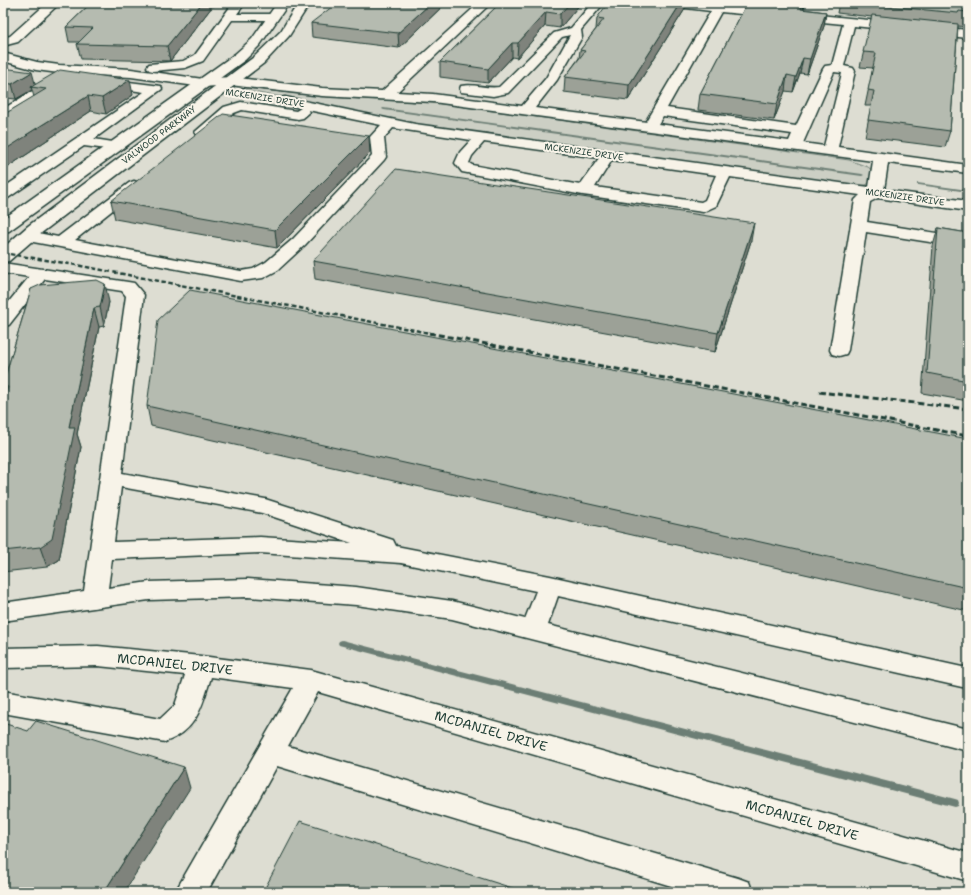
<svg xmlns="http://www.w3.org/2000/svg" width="971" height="895" font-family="'Shantell Sans',sans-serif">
<rect width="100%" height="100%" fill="#eeece1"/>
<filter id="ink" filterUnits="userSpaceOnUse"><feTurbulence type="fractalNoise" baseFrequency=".025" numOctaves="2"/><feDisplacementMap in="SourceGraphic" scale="8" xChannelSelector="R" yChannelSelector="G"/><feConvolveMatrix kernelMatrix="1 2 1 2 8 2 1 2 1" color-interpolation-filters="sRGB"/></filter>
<g filter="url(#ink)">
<path fill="#ddddd2" d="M 3,3 L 968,3 L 968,892 L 3,892 Z"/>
<path fill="#cccfc4" stroke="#76867c" d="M 243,88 L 329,97 L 435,103 L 849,160 L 868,167 L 873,171 L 872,181 L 866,185 L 856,186 L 560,146 L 392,121 L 317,103 L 241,90 Z"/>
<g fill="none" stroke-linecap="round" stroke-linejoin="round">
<path fill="#6c7e74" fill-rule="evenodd" d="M 383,108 L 862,174 L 864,175 L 862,176 L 384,110 L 382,109 Z
M 917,183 L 968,190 L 968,192 L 919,185 L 917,185 Z
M 342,640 L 955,799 L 958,800 L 959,803 L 958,806 L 955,807 L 339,645 L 338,643 L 339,641 Z"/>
<defs>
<path id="minor" d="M 47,3 L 60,3 L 18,42 L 3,46 L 3,38 L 10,36 Z
M 233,3 L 245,3 L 237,14 L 273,14 L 277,15 L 279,17 L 277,19 L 273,20 L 232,20 L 203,61 L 185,68 L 153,71 L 149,70 L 147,67 L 149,64 L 183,61 L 195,55 Z
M 479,3 L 491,3 L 397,92 L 433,94 L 522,106 L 546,78 L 570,35 L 562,37 L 508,93 L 493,96 L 461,92 L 460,89 L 461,86 C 474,83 486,89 499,87 L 554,33 L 571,28 L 592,3 L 604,3 L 581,30 L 582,37 L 557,80 L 535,108 L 647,122 L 646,121 L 711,11 L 669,6 L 663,3 L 701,3 L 968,30 L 968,38 L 854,26 L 844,66 L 853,68 L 855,71 L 838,147 L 968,165 L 968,173 L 888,163 L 884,190 L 968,201 L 968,211 L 878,198 L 870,202 L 867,222 L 968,238 L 968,248 L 866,232 L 848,350 L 846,354 L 839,356 L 832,354 L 830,350 L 855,200 L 860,195 L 730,177 L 716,206 L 703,212 L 583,195 L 462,172 L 455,163 L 460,152 L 471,140 L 393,128 L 384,138 L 386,157 L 384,160 L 305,245 L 278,270 L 263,278 L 241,281 L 28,241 L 22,239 L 20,236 L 22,233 L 28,231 L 58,237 L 129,183 L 134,181 L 139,183 L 142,186 L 139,189 L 75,240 L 241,271 L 253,269 L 266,262 L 293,239 L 372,156 L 370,137 L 381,125 L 308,110 L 310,112 L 303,118 L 298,119 L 242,110 L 234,113 L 207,135 L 202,136 L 197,135 L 195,132 L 224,107 L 241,102 L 296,111 L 301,108 L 280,104 L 278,101 L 280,98 L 285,97 L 415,124 L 869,187 L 873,161 L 433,102 L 322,96 L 230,85 L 203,87 L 131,77 L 59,73 L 36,70 L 3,61 L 3,53 L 37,62 L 59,65 L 131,69 L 203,79 L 230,77 L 322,88 L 382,91 ZM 721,12 L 843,24 L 832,65 L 825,66 L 823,69 L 796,126 L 667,108 ZM 834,72 L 842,73 L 824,146 L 803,143 ZM 663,116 L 792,134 L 789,141 L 658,124 ZM 484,142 L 599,158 L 580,185 L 472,165 L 469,163 L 472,156 ZM 612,160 L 716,175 L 705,200 L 701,202 L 595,187 Z
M 57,78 L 62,79 L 63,82 L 62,85 L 8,118 L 3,119 L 3,109 L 52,79 Z
M 129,82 L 161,86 L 162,89 L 94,139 L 119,143 L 121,146 L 119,149 L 114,150 L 84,146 L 8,198 L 3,200 L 3,188 L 144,92 L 124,89 L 123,86 L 124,83 Z
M 3,263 L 128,282 L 134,283 L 144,295 L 122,473 L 265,499 L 393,540 L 396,546 L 550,576 L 962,667 L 968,666 L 968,686 L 962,687 L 558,596 L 548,625 L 968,729 L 968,751 L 452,619 L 356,605 L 248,597 L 149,600 L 3,621 L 3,603 L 84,591 L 126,296 L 122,291 L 45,279 L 9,325 L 3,326 L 3,309 L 29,277 L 3,273 ZM 121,487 L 262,513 L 352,543 L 260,537 L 114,542 ZM 260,553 L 401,563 L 536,591 L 525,619 L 452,601 L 356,587 L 248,579 L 149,582 L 108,588 L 112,559 Z
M 98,646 L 201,656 L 311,670 L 968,853 L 968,881 L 318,692 L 288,746 L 738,878 L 749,882 L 753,892 L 691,892 L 277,766 L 207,892 L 175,892 L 293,688 L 211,677 C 202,706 197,731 165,742 L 3,713 L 3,691 L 160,719 L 175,705 L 185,675 L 98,666 L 3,668 L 3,648 Z"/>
<path id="major" d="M 277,3 L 289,3 L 260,45 L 245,60 L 9,231 L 3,232 L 3,219 L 235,54 L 252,39 Z
M 298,3 L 310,3 L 289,36 L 264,63 L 40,234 L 9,261 L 3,262 L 3,248 L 28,226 L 254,57 L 281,31 Z"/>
</defs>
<use href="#minor" stroke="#1f3d34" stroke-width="3"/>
<use href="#major" stroke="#1f3d34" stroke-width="3"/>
<use href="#minor" fill="#f7f3e8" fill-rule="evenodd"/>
<use href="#major" fill="#f7f3e8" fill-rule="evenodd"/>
<path stroke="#1f3d34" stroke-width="2.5" stroke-dasharray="4.5 2.5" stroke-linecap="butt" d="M 3,253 L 76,265 L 435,334"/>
<path stroke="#1f3d34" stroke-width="3" stroke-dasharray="6 3" stroke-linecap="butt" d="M 429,333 L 968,436
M 819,392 L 968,409"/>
</g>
<path fill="#9ca197" stroke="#1f3d34" d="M 91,3 L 215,3 L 170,61 L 81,59 L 77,44 L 80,42 L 69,42 L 66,27 Z
M 446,3 L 399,48 L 312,37 L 311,23 Z
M 500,3 L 581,3 L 560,28 L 545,26 L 517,58 L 512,57 L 488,83 L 440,77 L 440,62 Z
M 746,3 L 806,3 L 804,9 L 826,12 L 824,26 L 807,74 L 800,73 L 793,92 L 785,91 L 774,120 L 698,110 L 700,94 L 747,3 Z
M 839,3 L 968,3 L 968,27 L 958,26 L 950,131 L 945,147 L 865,137 L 871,106 L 865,106 L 873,68 L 860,67 L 872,17 L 837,13 Z
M 685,9 L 628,100 L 564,92 L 565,77 L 579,58 L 580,50 L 596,29 L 597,18 Z
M 3,68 L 35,85 L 133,95 L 106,114 L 91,111 L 32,150 L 32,151 L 3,170 L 3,115 L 34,97 L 32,90 L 16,99 L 6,98 L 5,95 L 3,96 Z
M 370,153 L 277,248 L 115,219 L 111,201 Z
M 938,228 L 968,233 L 968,401 L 922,393 L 933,246 Z
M 751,241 L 715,352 L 315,279 L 313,261 Z
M 31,289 L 109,302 L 104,326 L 99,327 L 77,434 L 81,447 L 59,560 L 47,567 L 3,572 L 3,404 L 6,396 L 3,388 L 3,384 Z
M 147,406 L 968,439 L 968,611 L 151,426 Z"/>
<path fill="#7f837b" stroke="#1f3d34" d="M 202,3 L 215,3 L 170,61 L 167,46 Z
M 431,3 L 446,3 L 399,48 L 398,33 Z
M 570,3 L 581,3 L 560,28 L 560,14 Z
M 681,3 L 685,3 L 685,9 L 628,100 L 629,85 Z
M 804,3 L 806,3 L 803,12 Z
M 546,12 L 545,26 L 517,58 L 518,43 Z
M 826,12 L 824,26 L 807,74 L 810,59 Z
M 512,43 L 512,57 L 488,83 L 488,69 Z
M 803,58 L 800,73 L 793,92 L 796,77 Z
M 32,72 L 36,87 L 31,87 L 32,90 L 16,99 L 12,84 Z
M 787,75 L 785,91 L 774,120 L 777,104 Z
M 130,80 L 133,95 L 106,114 L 102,98 Z
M 3,88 L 5,95 L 3,96 Z
M 88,96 L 91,111 L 32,150 L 32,151 L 3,170 L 3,151 L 26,135 Z
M 369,136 L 370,153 L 277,248 L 275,230 Z
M 754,223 L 751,241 L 715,352 L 718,333 Z
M 105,284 L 109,302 L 104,326 L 100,307 Z
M 94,308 L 99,327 L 77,434 L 81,447 L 59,560 L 47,567 L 40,547 L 69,427 Z
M 184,767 L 190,788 L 124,892 L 104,892 Z"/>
<path fill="#b5bbb0" stroke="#1f3d34" d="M 91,3 L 202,3 L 167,46 L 77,44 L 93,28 L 66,27 Z
M 337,3 L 431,3 L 398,33 L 311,23 Z
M 500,3 L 570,3 L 560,14 L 546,12 L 518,43 L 512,43 L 488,69 L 440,62 Z
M 608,3 L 681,3 L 629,85 L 565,77 L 585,51 L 580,50 L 604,19 L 597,18 Z
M 747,3 L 757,3 L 802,7 L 801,9 L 826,12 L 810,59 L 803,58 L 796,77 L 787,75 L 777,104 L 700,94 Z
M 875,3 L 968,3 L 968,12 L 959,11 L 958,13 L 874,5 Z
M 872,15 L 958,24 L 950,131 L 868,120 L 874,91 L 868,90 L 876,53 L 863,52 Z
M 3,68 L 32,72 L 12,84 L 3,83 Z
M 60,70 L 130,80 L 102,98 L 88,96 L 26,135 L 28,135 L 3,151 L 3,115 L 46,89 L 31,87 Z
M 223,114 L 369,136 L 275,230 L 111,201 Z
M 396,169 L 754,223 L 718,333 L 313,261 Z
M 938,228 L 968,233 L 968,381 L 927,373 Z
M 97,280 L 105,284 L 100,307 L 94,308 L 69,427 L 75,427 L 52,539 L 40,547 L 3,551 L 3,404 L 8,387 L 3,386 L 3,384 L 31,289 L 40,285 Z
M 190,290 L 968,439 L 968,588 L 147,406 L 158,320 Z
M 36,721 L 184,767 L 104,892 L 3,892 L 3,723 L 28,731 Z
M 300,821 L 525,892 L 263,892 Z"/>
</g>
<g text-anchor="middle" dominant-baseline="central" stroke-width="4" stroke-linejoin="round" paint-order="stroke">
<g font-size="9" fill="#1f3d34" stroke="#f7f3e8">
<text transform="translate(265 98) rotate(9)">MCKENZIE DRIVE</text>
<text transform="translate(159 135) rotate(-37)">VALWOOD PARKWAY</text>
<text transform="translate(584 152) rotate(8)">MCKENZIE DRIVE</text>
<text transform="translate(905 197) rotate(8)">MCKENZIE DRIVE</text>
</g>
<g font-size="13" fill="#1f3d34" stroke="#f7f3e8">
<text transform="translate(175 664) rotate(6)">MCDANIEL DRIVE</text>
<text transform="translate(491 731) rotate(16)">MCDANIEL DRIVE</text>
<text transform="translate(802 820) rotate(16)">MCDANIEL DRIVE</text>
</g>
</g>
<rect width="971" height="895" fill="none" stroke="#f7f3e8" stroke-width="16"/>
<rect x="8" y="8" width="955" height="879" fill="none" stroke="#1f3d34" stroke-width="1.5" filter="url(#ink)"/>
</svg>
